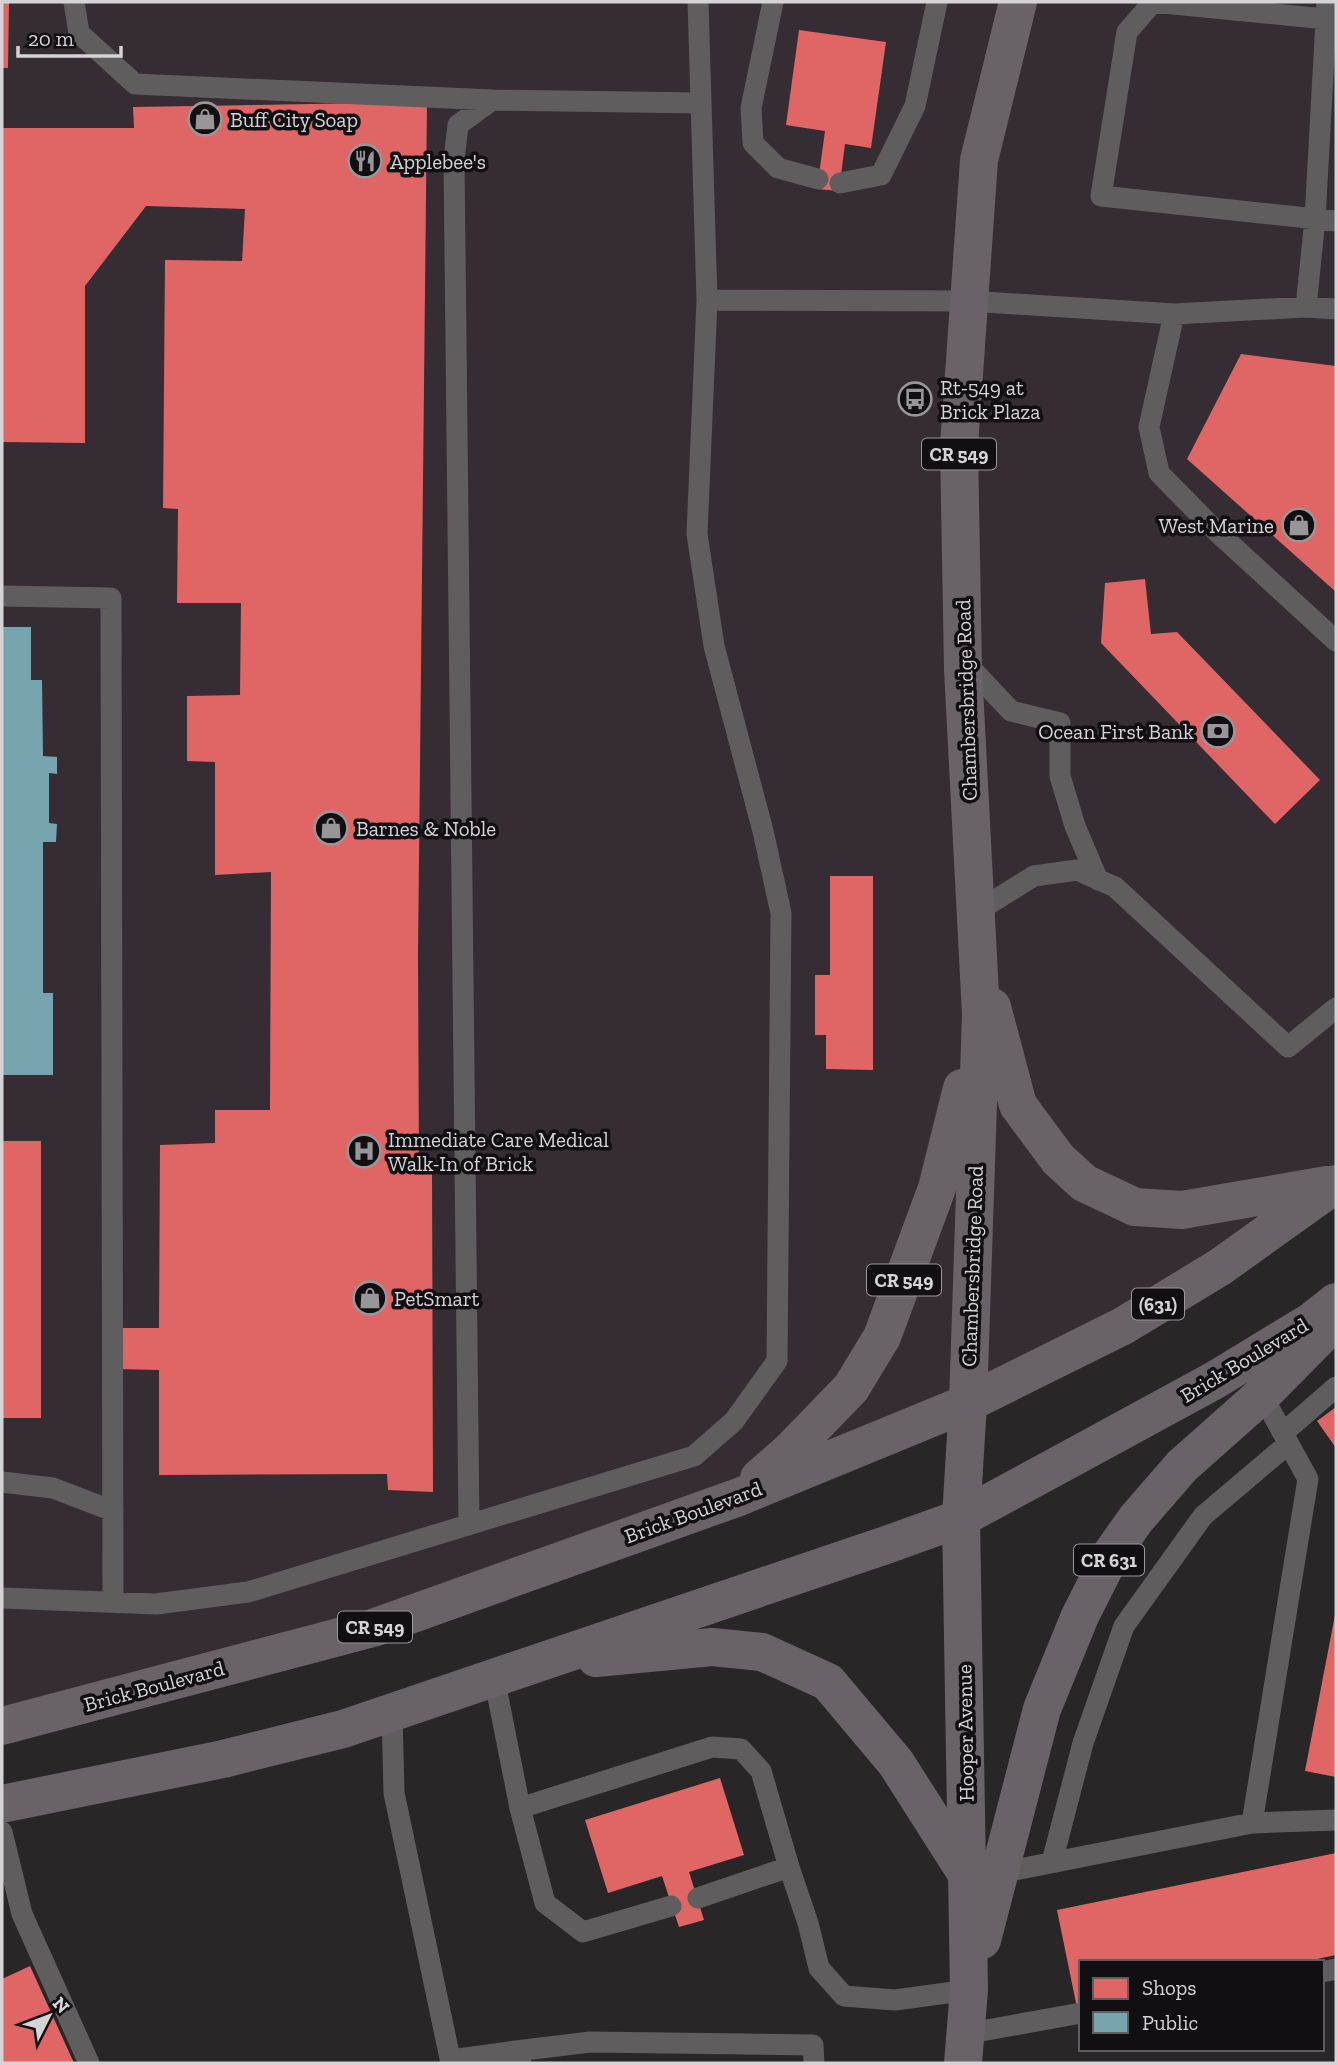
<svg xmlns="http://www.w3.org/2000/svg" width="1338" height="2065" font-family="'Zilla Slab',serif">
<rect width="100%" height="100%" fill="#292628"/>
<path fill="#352c34" d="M 2,2 L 1336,2 L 1336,1184 L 1220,1267 L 739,1497 L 2,1726 Z"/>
<path fill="#e06666" d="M 2,2 L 9,2 L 8,68 L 2,68 Z
M 799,30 L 886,42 L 871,148 L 845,144 L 839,191 L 817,189 L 825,131 L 786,125 Z
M 427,102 L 418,954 L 419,1174 L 432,1172 L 433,1492 L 388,1490 L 387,1474 L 159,1475 L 159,1370 L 118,1369 L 121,1328 L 159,1328 L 160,1145 L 215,1143 L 215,1110 L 270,1110 L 271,872 L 215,875 L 215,762 L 187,761 L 187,696 L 240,695 L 241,603 L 177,603 L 178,509 L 163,508 L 165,260 L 242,261 L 245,209 L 146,206 L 85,286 L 85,443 L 2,442 L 2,128 L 134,128 L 133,107 Z
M 1241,354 L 1336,366 L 1336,592 L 1187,459 Z
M 1145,579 L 1151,634 L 1177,632 L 1320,780 L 1275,824 L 1101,643 L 1105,583 Z
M 830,876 L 873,876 L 873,1070 L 826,1069 L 826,1035 L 815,1035 L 815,975 L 830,975 Z
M 2,1141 L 41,1141 L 41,1418 L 2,1418 Z
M 1336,1407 L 1336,1448 L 1317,1421 Z
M 1335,1615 L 1336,1615 L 1336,1777 L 1305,1771 Z
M 720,1778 L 744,1855 L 689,1872 L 704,1920 L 679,1927 L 662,1876 L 608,1893 L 585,1820 Z
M 1336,1853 L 1336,1955 L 1303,1962 L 1081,1962 L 1081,2007 L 1077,2008 L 1057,1910 Z
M 30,1966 L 74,2063 L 2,2063 L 2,1979 Z"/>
<path fill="#76a5af" d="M 2,627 L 31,627 L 31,680 L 42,680 L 43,756 L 57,757 L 57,774 L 49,773 L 49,823 L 57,824 L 56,842 L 43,842 L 43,993 L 53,993 L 53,1075 L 2,1075 Z"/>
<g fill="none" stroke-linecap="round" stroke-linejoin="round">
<path stroke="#605d5f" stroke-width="21" d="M 74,2 L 79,33 L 135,84 L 492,100
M 773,2 L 751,108 L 753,143 L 778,168 L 818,179
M 1336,20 L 1153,2 L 1127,32 L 1101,196 L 1336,221
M 840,183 L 881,175 L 915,106 L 937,2
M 707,300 L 968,301 L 1174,314 L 1306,307 L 1336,309
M 1306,307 L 1315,219 L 1327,2
M 1174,314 L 1149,427 L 1159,473 L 1216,531 L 1336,641
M 2,596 L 111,598 L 113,1602
M 964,661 L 1011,711 L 1060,723 L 1060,776 L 1075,826 L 1098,880
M 976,912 L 1034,876 L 1077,870 L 1115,887 L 1288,1047 L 1336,1008
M 1283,1433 L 1336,1387
M 2,1482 L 53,1488 L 113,1511
M 469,1525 L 454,160 L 458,125 L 492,100 L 701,103
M 2,1598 L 156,1604 L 248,1592 L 694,1456 L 734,1421 L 777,1361 L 781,913 L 763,831 L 714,646 L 697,534 L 707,300 L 698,2
M 494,1677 L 520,1808 L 712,1747 L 741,1749 L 761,1771 L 789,1867 L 808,1923 L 819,1968 L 844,1996 L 895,2000 L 969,1990
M 392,1712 L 394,1793 L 451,2063
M 520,1808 L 545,1903 L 583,1932 L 671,1906
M 1252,1823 L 1336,1820
M 2,1832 L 22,1914 L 89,2063
M 1052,1862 L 1083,1743 L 1124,1626 L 1203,1516 L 1288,1444
M 1000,1873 L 1252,1823 L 1308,1479 L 1262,1395
M 698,1898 L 789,1867
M 1322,1972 L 1336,1969
M 965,2034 L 1081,2013
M 451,2060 L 516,2051
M 521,2063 L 516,2051 L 590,2042 L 813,2045 L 814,2063"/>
<path stroke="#6a6269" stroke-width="38" d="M 992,1007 L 1018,1105 L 1058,1159 L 1084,1183 L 1135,1207 L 1182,1210 L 1327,1185
M 759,1478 L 791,1450 L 851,1388 L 882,1337 L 937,1188 L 962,1088
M 596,1658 L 712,1647 L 762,1652 L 828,1682 L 896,1763 L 968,1876
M 2,1726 L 373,1628 L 739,1497 L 895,1433 L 968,1403 L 1123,1326 L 1220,1267 L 1336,1184
M 2,1804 L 223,1759 L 343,1729 L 889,1544 L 961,1518 L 1057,1466 L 1215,1380 L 1312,1321 L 1336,1302
M 982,1940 L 1042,1709 L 1080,1616 L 1112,1553 L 1136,1519 L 1182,1466 L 1262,1395 L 1329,1327
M 963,2063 L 969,1990 L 961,1518 L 968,1403 L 981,1014 L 963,669 L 959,446 L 979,160 L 1018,2"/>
</g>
<defs>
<symbol id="shop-ring" viewBox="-11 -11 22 22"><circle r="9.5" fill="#110f11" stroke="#999699" stroke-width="1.5"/><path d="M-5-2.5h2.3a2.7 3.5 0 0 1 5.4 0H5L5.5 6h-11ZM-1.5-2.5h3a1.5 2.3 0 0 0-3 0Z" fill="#999699"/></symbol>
<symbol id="restaurant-ring" viewBox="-11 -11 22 22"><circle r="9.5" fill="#110f11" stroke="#999699" stroke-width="1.5"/><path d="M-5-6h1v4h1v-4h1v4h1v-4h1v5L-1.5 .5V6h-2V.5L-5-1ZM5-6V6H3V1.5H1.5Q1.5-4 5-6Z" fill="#999699"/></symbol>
<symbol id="bus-ring" viewBox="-11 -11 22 22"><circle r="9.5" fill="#110f11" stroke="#999699" stroke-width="1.5"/><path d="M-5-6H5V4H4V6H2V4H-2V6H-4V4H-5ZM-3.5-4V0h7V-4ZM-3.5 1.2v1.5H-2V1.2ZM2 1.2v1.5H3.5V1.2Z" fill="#999699"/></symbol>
<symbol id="bank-ring" viewBox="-11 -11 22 22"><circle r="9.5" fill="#110f11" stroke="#999699" stroke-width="1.5"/><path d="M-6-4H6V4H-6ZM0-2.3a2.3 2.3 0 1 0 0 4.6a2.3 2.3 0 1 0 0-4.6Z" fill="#999699"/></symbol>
<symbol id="hospital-ring" viewBox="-11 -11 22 22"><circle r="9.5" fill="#110f11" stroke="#999699" stroke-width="1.5"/><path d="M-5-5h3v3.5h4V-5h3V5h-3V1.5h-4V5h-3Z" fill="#999699"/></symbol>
</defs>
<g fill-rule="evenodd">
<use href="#shop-ring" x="186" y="100" width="38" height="38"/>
<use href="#restaurant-ring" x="346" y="142" width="38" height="38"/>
<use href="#bus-ring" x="896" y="380" width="38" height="38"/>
<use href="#shop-ring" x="1280" y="506" width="38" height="38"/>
<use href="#bank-ring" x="1199" y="712" width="38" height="38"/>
<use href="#shop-ring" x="312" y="809" width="38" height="38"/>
<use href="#hospital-ring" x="345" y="1132" width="38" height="38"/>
<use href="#shop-ring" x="351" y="1279" width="38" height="38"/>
</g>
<g text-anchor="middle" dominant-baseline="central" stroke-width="7" stroke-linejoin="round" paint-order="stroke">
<g fill="#110f11" stroke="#9b989b" stroke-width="2">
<rect x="922" y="438.5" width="74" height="31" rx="5"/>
<rect x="867" y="1264.5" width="74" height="31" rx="5"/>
<rect x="1132" y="1288.5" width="52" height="31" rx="5"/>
<rect x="1074" y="1544.5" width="70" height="31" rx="5"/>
<rect x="338" y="1611.5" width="74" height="31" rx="5"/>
</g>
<g font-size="19" font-weight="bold" fill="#d6d3d6">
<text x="959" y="454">CR 549</text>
<text x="904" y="1280">CR 549</text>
<text x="1158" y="1304">(631)</text>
<text x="1109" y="1560">CR 631</text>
<text x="375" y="1627">CR 549</text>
</g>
<g font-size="21" fill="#d6d3d6" stroke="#110f11" text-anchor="start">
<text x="230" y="119">Buff City Soap</text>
<text x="390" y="161">Applebee's</text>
<text x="940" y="387">Rt-549 at<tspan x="940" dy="24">Brick Plaza</tspan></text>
<text x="1274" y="525" text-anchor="end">West Marine</text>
<text x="1194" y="731" text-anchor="end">Ocean First Bank</text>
<text x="356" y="828">Barnes &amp; Noble</text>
<text x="388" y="1139">Immediate Care Medical<tspan x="388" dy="24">Walk-In of Brick</tspan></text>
<text x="394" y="1298">PetSmart</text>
</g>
<g font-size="21" fill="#d6d3d6" stroke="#110f11">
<text transform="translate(966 700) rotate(-92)">Chambersbridge Road</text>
<text transform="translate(972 1266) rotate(-88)">Chambersbridge Road</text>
<text transform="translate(1244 1360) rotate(-31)">Brick Boulevard</text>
<text transform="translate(693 1512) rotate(-20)">Brick Boulevard</text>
<text transform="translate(154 1686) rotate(-15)">Brick Boulevard</text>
<text transform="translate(965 1733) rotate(-91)">Hooper Avenue</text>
</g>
</g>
<rect width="1338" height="2065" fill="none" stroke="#d6d3d6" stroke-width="7"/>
<rect x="1079" y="1960" width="245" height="91" fill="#110f11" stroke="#605d60" stroke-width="2"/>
<rect x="1093" y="1978" width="35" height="21" fill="#e06666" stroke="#605d60" stroke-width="2"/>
<text x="1142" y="1995" font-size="21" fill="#d6d3d6">Shops</text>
<rect x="1093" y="2012" width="35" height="21" fill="#76a5af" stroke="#605d60" stroke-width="2"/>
<text x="1142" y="2030" font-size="21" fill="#d6d3d6">Public</text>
<g transform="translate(49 2016) rotate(48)" stroke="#110f11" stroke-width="5" paint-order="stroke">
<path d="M0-5L12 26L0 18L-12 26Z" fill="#d6d3d6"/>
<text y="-10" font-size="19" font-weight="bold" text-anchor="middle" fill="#d6d3d6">N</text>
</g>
<path d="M18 46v10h103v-10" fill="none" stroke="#d6d3d6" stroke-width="3.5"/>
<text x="28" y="46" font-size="21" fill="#d6d3d6" stroke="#110f11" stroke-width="5" paint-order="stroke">20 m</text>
</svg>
